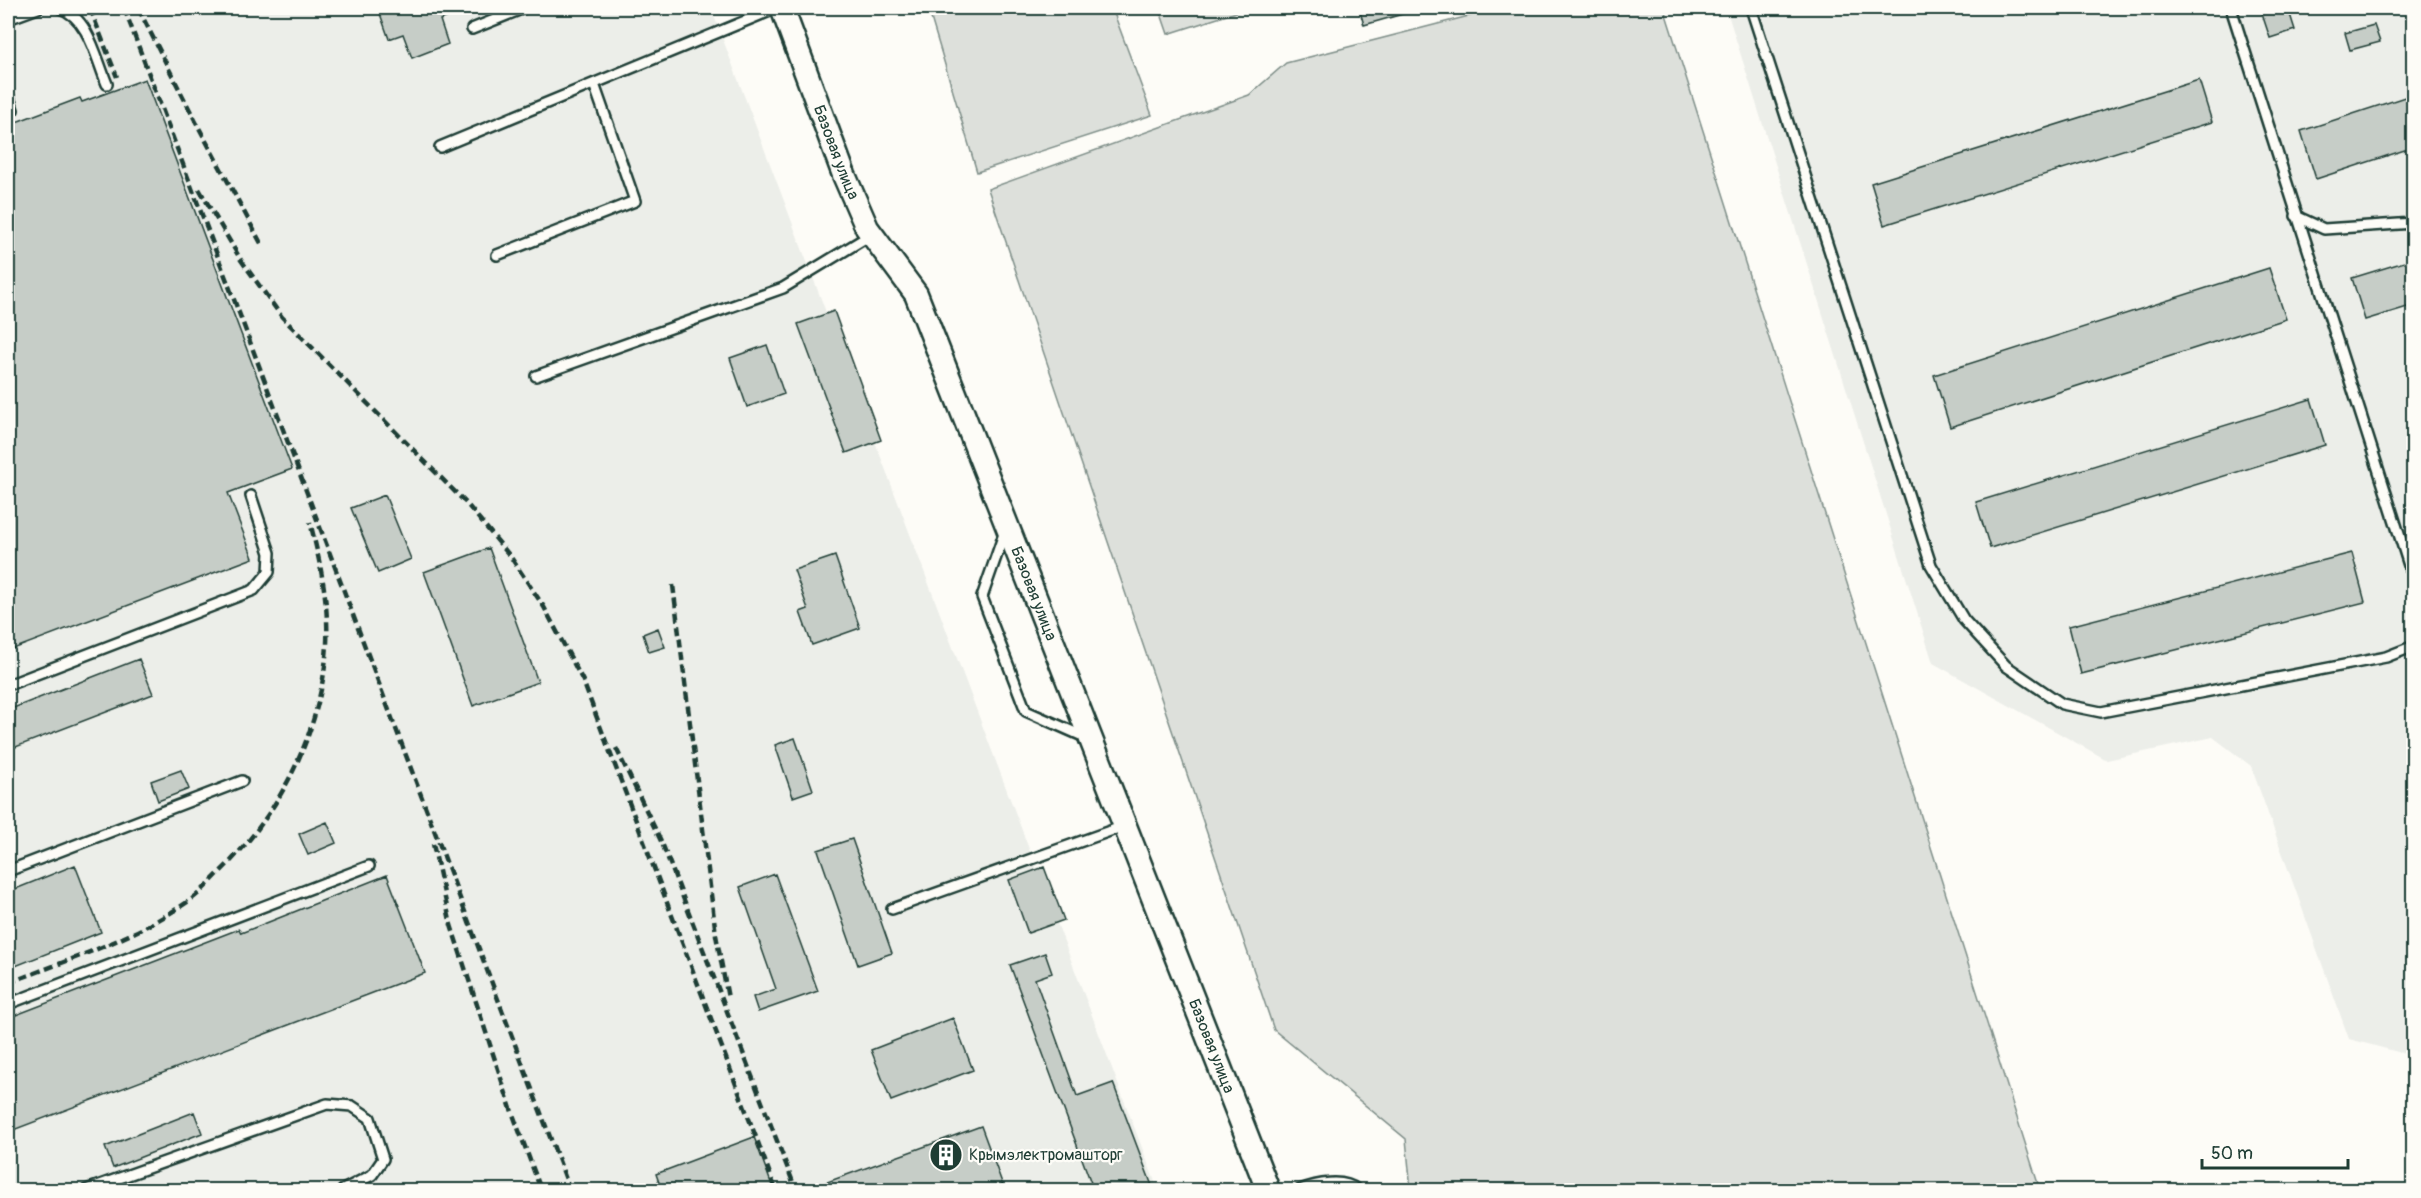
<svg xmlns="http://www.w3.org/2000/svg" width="2421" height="1198" font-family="Pangolin,sans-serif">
<rect width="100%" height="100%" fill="#fdfcf7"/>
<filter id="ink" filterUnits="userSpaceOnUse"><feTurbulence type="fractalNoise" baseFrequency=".0167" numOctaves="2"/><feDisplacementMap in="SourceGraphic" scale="12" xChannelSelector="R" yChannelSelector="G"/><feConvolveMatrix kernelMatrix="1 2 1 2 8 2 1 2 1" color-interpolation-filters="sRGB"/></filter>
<g filter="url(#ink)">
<path fill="#eceee9" d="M 8,8 L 711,8 L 1158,1190 L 8,1190 Z
M 1726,8 L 2413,8 L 2413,1056 L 2349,1039 L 2251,766 L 2213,737 L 2107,760 L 1933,663 Z"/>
<path fill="#dde0db" stroke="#7e8e88" stroke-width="1.5" d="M 928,8 L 1112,8 L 1152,115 L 977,172 Z
M 1159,8 L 1249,8 L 1168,34 Z
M 1500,8 L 1664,8 L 2040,1190 L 1411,1190 L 1406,1139 L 1274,1030 L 988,189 L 1249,95 L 1286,63 Z"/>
<path fill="#c6cdc7" stroke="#1f3d34" stroke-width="1.5" d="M 378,8 L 469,8 L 469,9 L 440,20 L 448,44 L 412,58 L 403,34 L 389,39 Z
M 1359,8 L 1409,8 L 1410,12 L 1364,25 Z
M 2260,8 L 2288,8 L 2295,30 L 2270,38 Z
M 2374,25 L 2380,42 L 2350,50 L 2345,33 Z
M 145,79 L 292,469 L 228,493 L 253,558 L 8,651 L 8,125 L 80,98 L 82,102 Z
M 2199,80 L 2212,122 L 1884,225 L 1871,183 Z
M 2414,94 L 2414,147 L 2316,179 L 2301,131 Z
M 2414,259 L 2414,305 L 2365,320 L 2352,278 Z
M 2269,268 L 2286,319 L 1950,427 L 1934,375 Z
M 834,311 L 881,440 L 846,453 L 798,324 Z
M 767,345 L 784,394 L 747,407 L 730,358 Z
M 2311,399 L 2325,445 L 1990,548 L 1976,502 Z
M 385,495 L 411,559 L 378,573 L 351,508 Z
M 489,548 L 538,682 L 473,706 L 424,572 Z
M 2352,553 L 2365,602 L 2081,674 L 2069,626 Z
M 835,556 L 860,628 L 812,645 L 800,612 L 808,609 L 794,570 Z
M 658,628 L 665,647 L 649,652 L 643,634 Z
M 139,659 L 153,694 L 8,750 L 8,710 Z
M 795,738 L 813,790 L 793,797 L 775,745 Z
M 181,770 L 189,789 L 158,801 L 151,781 Z
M 327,822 L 336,843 L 308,855 L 299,834 Z
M 852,839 L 892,953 L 858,965 L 818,850 Z
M 75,865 L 101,932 L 8,969 L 8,892 Z
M 1044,867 L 1064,920 L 1028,933 L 1009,880 Z
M 775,874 L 818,991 L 758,1012 L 753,997 L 776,989 L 740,887 Z
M 387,875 L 425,973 L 8,1132 L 8,1018 L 239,929 L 241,933 Z
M 1045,953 L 1052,973 L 1035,979 L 1077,1096 L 1113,1083 L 1154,1191 L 1094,1191 L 1010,965 Z
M 953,1018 L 973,1070 L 891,1101 L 871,1050 Z
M 194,1112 L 202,1133 L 113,1168 L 105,1147 Z
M 981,1126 L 1005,1191 L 808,1191 L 808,1189 Z
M 754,1137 L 774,1191 L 662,1191 L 656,1174 Z"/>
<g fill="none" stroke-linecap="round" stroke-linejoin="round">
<defs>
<path id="service" d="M 60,8 C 89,18 96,58 107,84
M 1751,8 L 1931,565 L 1964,620 L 2006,666 L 2062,704 L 2101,712 L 2386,657 L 2414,646
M 2231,8 L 2414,581
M 8,19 L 38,8
M 472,29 L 524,8
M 8,94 L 13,110
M 440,147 L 777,8
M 2296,216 L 2324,229 L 2414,223
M 497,255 L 635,201 L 594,84
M 536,376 L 783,288 L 872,234
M 1005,531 L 982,597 L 1026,711 L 1087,738
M 8,685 L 254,590 L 269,572 L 270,553 L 251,496
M 8,871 L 242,781
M 892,909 L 1124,826
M 8,1004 L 369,866
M 86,1190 L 327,1104 L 352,1106 L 370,1118 L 383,1159 L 372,1175 L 343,1190
M 1300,1190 C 1316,1184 1343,1178 1357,1190"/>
<g id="tertiary">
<path id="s1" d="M 782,8 L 844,175 L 867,228 L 916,294 L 1268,1190"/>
</g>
</defs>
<use href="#service" stroke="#1f3d34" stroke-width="14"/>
<use href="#tertiary" stroke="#1f3d34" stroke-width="27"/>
<use href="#service" stroke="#fdfcf7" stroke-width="9"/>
<use href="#tertiary" stroke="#fdfcf7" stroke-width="22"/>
<path stroke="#1f3d34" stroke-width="4.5" stroke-dasharray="9 4.5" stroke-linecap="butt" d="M 90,8 L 117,77
M 124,8 L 570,1190
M 138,8 L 198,126 L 263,247
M 199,189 L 241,260 L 282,317 L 466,503 L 510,556 L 544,607 L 583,681 L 776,1190
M 673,585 L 716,935 L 728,998
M 616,748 L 662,843 L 796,1190
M 433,844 L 451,925 L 511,1109 L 541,1190
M 8,983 C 71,959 137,938 193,898 C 202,891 211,881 219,873 C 281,813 322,730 327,644 C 329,603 320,561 310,522"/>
</g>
</g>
<defs>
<symbol id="building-disc" viewBox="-11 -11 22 22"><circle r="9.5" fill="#1f3d34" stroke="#fdfcf7"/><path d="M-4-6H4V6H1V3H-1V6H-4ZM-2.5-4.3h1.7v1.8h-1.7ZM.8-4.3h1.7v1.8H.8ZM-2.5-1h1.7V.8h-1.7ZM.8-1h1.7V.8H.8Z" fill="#fff"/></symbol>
</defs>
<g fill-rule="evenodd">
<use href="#building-disc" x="927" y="1136" width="38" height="38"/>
</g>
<g text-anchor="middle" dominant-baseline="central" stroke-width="4.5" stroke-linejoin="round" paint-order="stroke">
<g font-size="16" fill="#1f3d34" stroke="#fdfcf7">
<text stroke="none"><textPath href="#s1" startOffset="154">Базовая улица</textPath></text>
<text stroke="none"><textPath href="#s1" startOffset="640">Базовая улица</textPath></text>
<text stroke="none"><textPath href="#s1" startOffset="1126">Базовая улица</textPath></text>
</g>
<g font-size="16" fill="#1f3d34" stroke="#fdfcf7" text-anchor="start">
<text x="969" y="1155">Крымэлектромашторг</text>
</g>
</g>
<rect width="2421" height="1198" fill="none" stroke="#fdfcf7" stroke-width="30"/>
<rect x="15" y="15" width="2391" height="1168" fill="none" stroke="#1f3d34" stroke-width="2" filter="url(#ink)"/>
<path d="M2202 1159v9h146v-9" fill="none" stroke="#1f3d34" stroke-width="3"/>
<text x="2211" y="1159" font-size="18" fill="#1f3d34" stroke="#fdfcf7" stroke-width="4.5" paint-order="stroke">50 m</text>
</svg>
